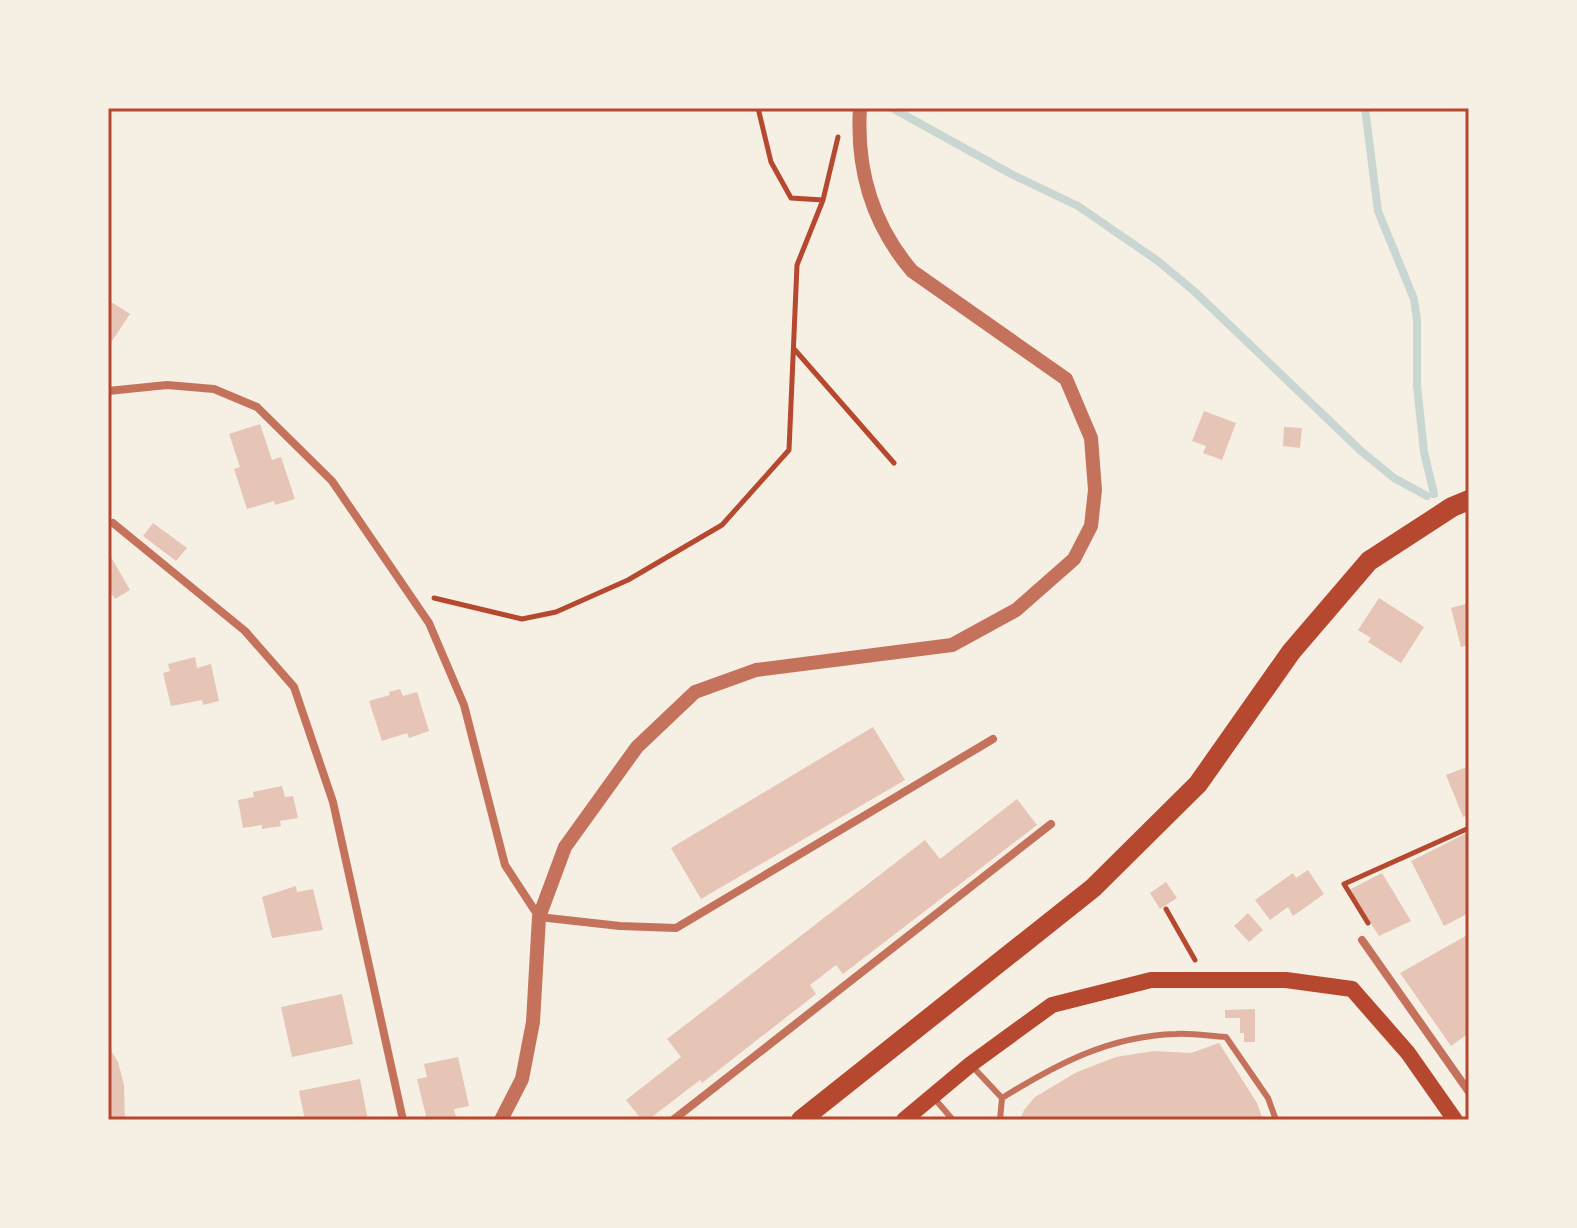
<svg xmlns="http://www.w3.org/2000/svg" width="1577" height="1228" font-family="Inter,sans-serif">
<rect width="100%" height="100%" fill="#f6efe4"/>
<g fill="none" stroke-linecap="round" stroke-linejoin="round">
<path stroke="#c9d6d2" stroke-width="8" d="M 892,108 L 1013,175 L 1078,206 L 1158,261 L 1195,292 L 1361,451 L 1394,478 L 1427,496
M 1365,108 L 1378,211 L 1414,299 L 1417,320 L 1417,386 L 1424,452 L 1434,494"/>
</g>
<path fill="#e6c5b7" d="M 108,300 L 130,314 L 112,341 L 108,339 Z
M 1204,411 L 1236,423 L 1222,460 L 1203,453 L 1206,446 L 1192,441 Z
M 260,424 L 272,460 L 281,457 L 295,499 L 275,505 L 274,501 L 247,509 L 234,469 L 240,467 L 229,434 Z
M 1284,427 L 1302,428 L 1300,448 L 1283,446 Z
M 153,523 L 187,548 L 176,561 L 143,536 Z
M 111,557 L 130,590 L 115,599 L 111,593 L 108,595 L 108,559 Z
M 1379,598 L 1424,627 L 1401,663 L 1368,642 L 1371,638 L 1358,630 Z
M 1469,603 L 1469,645 L 1461,647 L 1451,608 Z
M 195,657 L 197,668 L 211,664 L 219,701 L 203,705 L 202,700 L 171,706 L 163,673 L 170,671 L 168,664 Z
M 400,689 L 403,696 L 417,692 L 429,731 L 409,738 L 407,733 L 382,741 L 369,701 L 390,695 L 389,692 Z
M 873,727 L 905,780 L 701,899 L 671,848 Z
M 1469,766 L 1469,815 L 1463,817 L 1446,775 Z
M 282,786 L 285,797 L 293,796 L 298,818 L 280,821 L 281,826 L 262,829 L 262,825 L 243,828 L 238,800 L 254,797 L 253,792 Z
M 1017,799 L 1037,825 L 843,974 L 836,965 L 810,985 L 816,994 L 702,1083 L 700,1080 L 648,1120 L 642,1120 L 626,1100 L 681,1057 L 667,1039 L 925,840 L 940,859 Z
M 1469,832 L 1469,913 L 1444,926 L 1411,861 Z
M 1308,870 L 1324,894 L 1293,916 L 1288,907 L 1270,920 L 1255,900 L 1293,873 L 1296,878 Z
M 1382,873 L 1411,921 L 1379,936 L 1349,890 Z
M 1166,882 L 1177,898 L 1160,909 L 1150,893 Z
M 296,886 L 297,892 L 313,889 L 323,930 L 272,938 L 262,897 Z
M 1248,913 L 1263,930 L 1249,942 L 1234,926 Z
M 1469,934 L 1469,1033 L 1451,1046 L 1400,973 Z
M 342,994 L 353,1044 L 292,1057 L 281,1007 Z
M 1255,1009 L 1255,1042 L 1244,1042 L 1244,1033 L 1240,1033 L 1240,1018 L 1225,1018 L 1225,1010 Z
M 1219,1043 L 1257,1103 L 1263,1120 L 1020,1120 L 1024,1110 L 1035,1097 L 1077,1072 L 1116,1057 L 1154,1051 L 1191,1053 Z
M 108,1046 L 118,1062 L 124,1085 L 125,1120 L 108,1120 Z
M 458,1057 L 469,1106 L 454,1109 L 456,1117 L 427,1120 L 417,1079 L 427,1077 L 424,1064 Z
M 360,1079 L 368,1120 L 305,1120 L 299,1091 Z"/>
<g fill="none" stroke-linecap="round" stroke-linejoin="round">
<path stroke="#b5482f" stroke-width="5" d="M 758,108 L 771,162 L 791,198 L 823,200
M 795,350 L 894,463
M 434,598 L 522,619 L 556,612 L 628,580 L 722,525 L 789,450 L 797,265 L 823,200 L 838,137
M 1166,909 L 1195,960
M 1368,923 L 1344,884 L 1469,828"/>
<path stroke="#c5725c" stroke-width="6" d="M 972,1066 L 1002,1098
M 934,1098 L 953,1120
M 1002,1098 C 1057,1064 1109,1036 1176,1034 C 1192,1033 1209,1036 1226,1037 L 1268,1098 L 1276,1120
M 1000,1120 L 1002,1098"/>
<path stroke="#c5725c" stroke-width="8" d="M 108,391 L 167,385 L 214,389 L 257,407 L 332,481 L 429,623 L 464,705 L 505,865 L 539,917 L 620,926 L 676,928 L 993,739
M 113,523 L 245,631 L 294,687 L 333,802 L 403,1120
M 1362,940 L 1469,1092
M 673,1120 L 1051,824"/>
<path stroke="#c5725c" stroke-width="14" d="M 501,1120 L 522,1079 L 533,1022 L 539,917 L 565,847 L 637,747 L 695,692 L 756,670 L 952,645 L 1016,610 L 1074,559 L 1091,526 L 1095,490 L 1091,438 L 1066,379 L 912,271 C 872,224 856,170 860,108"/>
<path stroke="#b5482f" stroke-width="16" d="M 904,1120 L 971,1064 L 1052,1005 L 1151,980 L 1286,980 L 1352,989 L 1408,1053 L 1455,1120"/>
<path stroke="#b5482f" stroke-width="20" d="M 801,1120 L 1093,888 L 1198,784 L 1291,652 L 1369,561 L 1452,507 L 1469,500"/>
</g>
<rect width="1577" height="1228" fill="none" stroke="#f6efe4" stroke-width="220"/>
<rect x="110" y="110" width="1357" height="1008" fill="none" stroke="#b5482f" stroke-width="3"/>
</svg>
